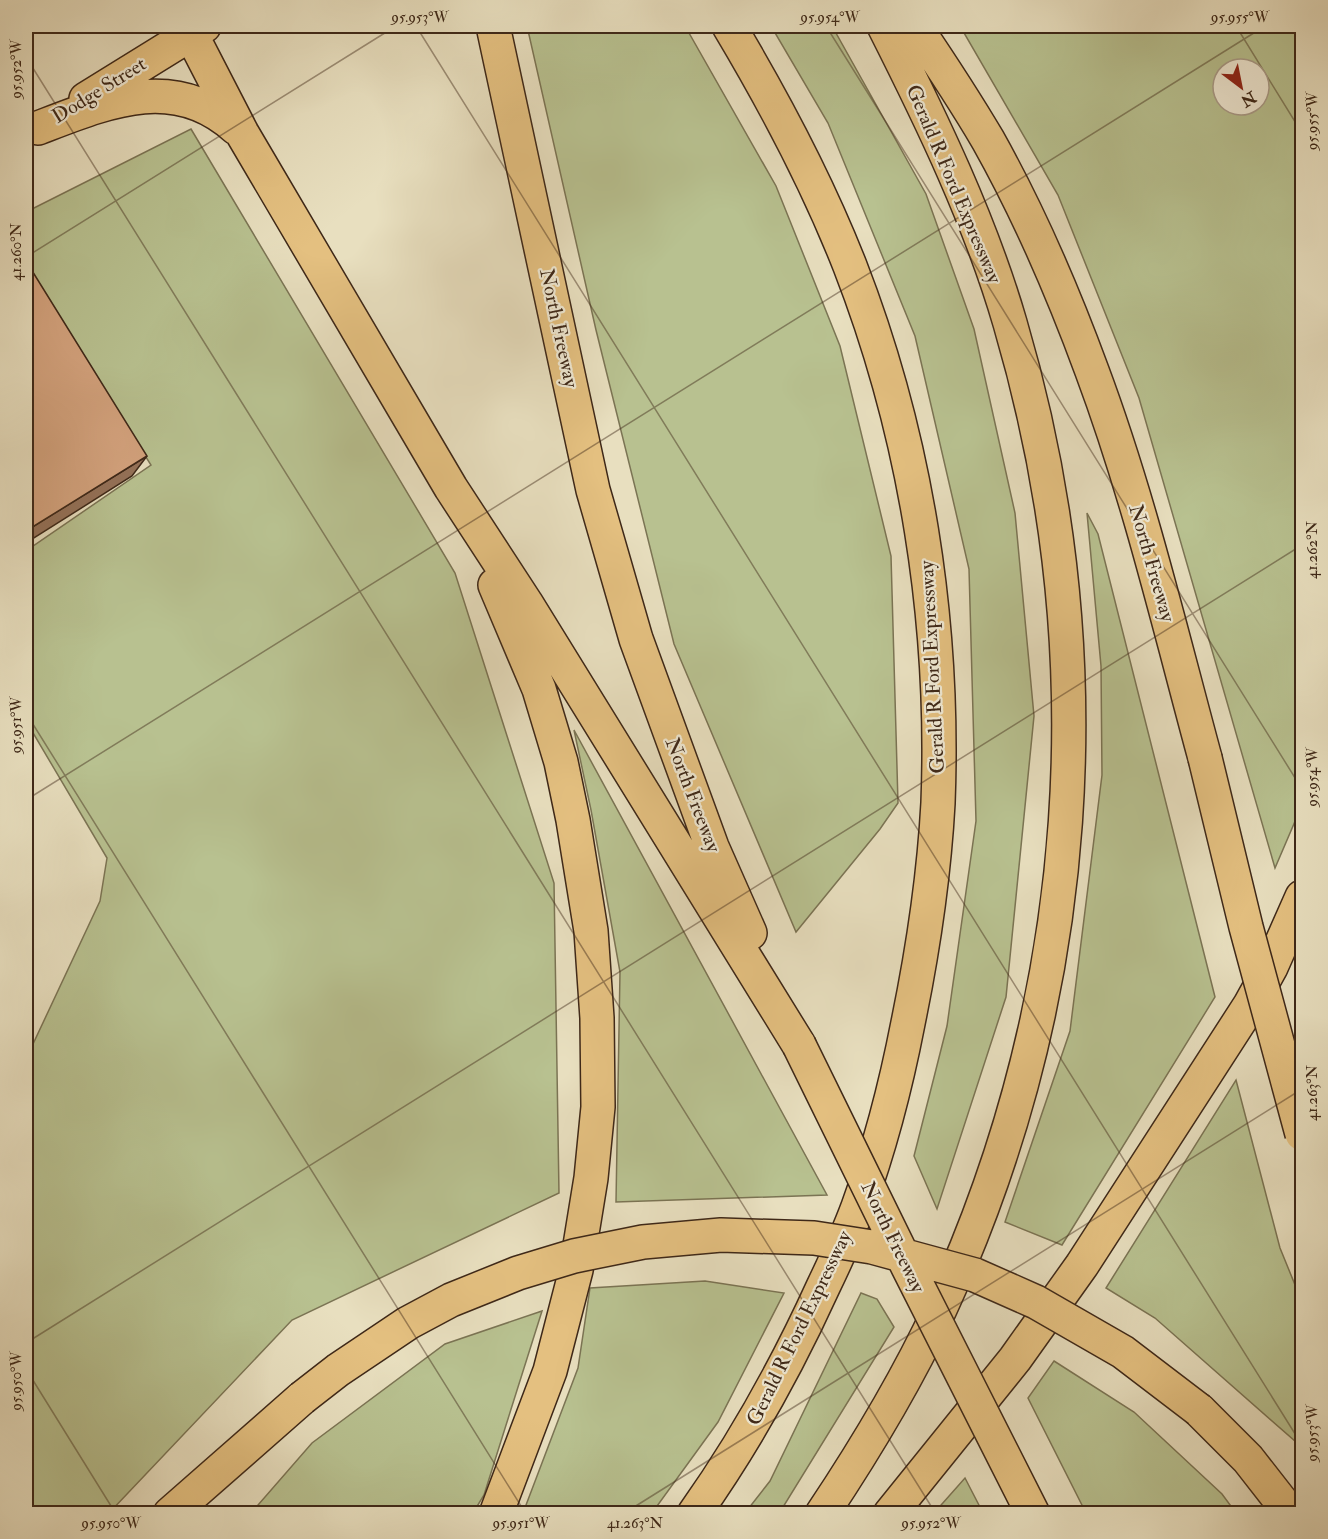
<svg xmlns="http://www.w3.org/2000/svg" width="1328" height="1539" font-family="'IM FELL Double Pica',serif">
<rect width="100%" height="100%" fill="#e8dfbf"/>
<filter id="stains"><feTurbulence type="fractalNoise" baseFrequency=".00333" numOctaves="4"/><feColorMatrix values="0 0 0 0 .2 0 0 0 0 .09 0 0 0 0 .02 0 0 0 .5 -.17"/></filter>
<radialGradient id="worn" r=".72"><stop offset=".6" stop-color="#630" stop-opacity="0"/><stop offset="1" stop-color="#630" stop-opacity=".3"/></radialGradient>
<path fill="#b8c190" stroke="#7b7454" stroke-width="1.5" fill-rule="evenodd" d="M 527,26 L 685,26 L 776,186 L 840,346 L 891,556 L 898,803 L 880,829 L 796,932 L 674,644 L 596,330 Z
M 771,26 L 832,26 L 926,194 L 974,329 L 1015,513 L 1034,716 L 1006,997 L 937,1209 L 914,1156 L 947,1026 L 976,821 L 969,569 L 915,336 L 828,123 Z
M 960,26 L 1302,26 L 1302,805 L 1275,868 L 1139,398 L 1058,195 ZM 1223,69 L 1259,69 L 1259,105 L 1223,105 Z
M 191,129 L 455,573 L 554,883 L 559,1193 L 292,1320 L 109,1513 L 26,1513 L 26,1059 L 100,901 L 107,858 L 26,721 L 26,551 L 151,465 L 26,266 L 26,212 Z
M 1087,513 L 1098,534 L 1215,997 L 1062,1245 L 1005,1222 L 1070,1031 L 1102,775 L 1101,666 Z
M 574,730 L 827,1195 L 616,1202 L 620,972 L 591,810 Z
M 1236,1080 L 1280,1248 L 1302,1302 L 1302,1452 L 1296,1442 L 1155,1318 L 1106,1288 Z
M 705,1281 L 784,1293 L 718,1422 L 652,1513 L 523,1513 L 578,1368 L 590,1288 Z
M 861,1293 L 877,1299 L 894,1327 L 780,1512 L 745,1513 L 770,1481 Z
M 542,1311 L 484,1495 L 473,1513 L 251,1513 L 312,1443 L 445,1344 Z
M 1054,1361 L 1134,1412 L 1222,1494 L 1236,1513 L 1086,1513 L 1028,1398 Z
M 965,1478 L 983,1513 L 934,1513 Z"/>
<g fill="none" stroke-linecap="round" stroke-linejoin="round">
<defs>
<path id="highway" d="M 493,26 L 593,490 L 636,639 L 712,847 L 750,933
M 915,26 C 940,63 965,101 988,140 C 1029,213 1063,292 1092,371 C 1139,497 1170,629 1205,758
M 191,34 L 242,133 L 451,488 L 526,603 L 799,1045
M 86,99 L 204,26
M 38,128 C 106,102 174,72 236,128
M 495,585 L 539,689 L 561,762 L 573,820 L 591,931 L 597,1018 L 598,1107 L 591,1178 L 576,1270 L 550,1371 L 496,1514
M 1199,1410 L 1248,1459 L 1291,1514
M 170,1514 L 302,1398
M 694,1514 C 745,1442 787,1366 823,1287 C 836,1260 848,1234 858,1207 C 880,1147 896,1085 908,1023 C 923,950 934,877 938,803 C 945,621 916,436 850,266 C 817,182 775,103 729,26
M 822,1514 C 866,1448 907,1380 940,1309 C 1084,996 1107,652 1010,323 C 980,220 932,121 884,26
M 890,1514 L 1015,1359 L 1082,1265 L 1250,1005 L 1271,967 L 1302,897"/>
</defs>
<use href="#highway" stroke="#3e2818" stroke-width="36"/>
<use href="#highway" stroke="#e4c080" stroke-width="33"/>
<defs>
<path id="highway-bridge" d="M 1205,758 L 1246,927 L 1302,1134
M 799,1045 L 908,1267 L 1033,1514
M 302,1398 L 338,1370 L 408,1323 L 451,1300 L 518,1273 L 574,1256 L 643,1242 L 721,1235 L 814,1238 L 872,1247 L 975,1275 L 1036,1302 L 1123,1352 L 1199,1410"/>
</defs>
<use href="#highway-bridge" stroke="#3e2818" stroke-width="36" stroke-linecap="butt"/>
<use href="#highway-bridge" stroke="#e4c080" stroke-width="33"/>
</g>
<path fill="#947158" stroke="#3e2818" stroke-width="1.5" d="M 147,456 L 132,476 L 26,543 L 26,531 Z"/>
<path fill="#d3a27d" stroke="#3e2818" stroke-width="1.5" d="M 26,261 L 147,456 L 26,531 Z"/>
<path fill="none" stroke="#3e2818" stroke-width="1.5" stroke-opacity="0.45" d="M 416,26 L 1302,1445M 826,26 L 1302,789M 1236,26 L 1302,133M 26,57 L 936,1514M 26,257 L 396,26M 26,713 L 526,1514M 26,800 L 1265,26M 26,1343 L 1302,545M 26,1369 L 116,1514M 623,1514 L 1302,1089"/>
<g text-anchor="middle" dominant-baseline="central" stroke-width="4.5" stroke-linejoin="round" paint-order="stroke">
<g font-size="20" fill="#3e2818" stroke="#f0ead5">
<text transform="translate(99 90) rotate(-32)">Dodge Street</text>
<text transform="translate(954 184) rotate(67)">Gerald R Ford Expressway</text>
<text transform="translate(559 328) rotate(78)">North Freeway</text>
<text transform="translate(1152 563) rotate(74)">North Freeway</text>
<text transform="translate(932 667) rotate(-93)">Gerald R Ford Expressway</text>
<text transform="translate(693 795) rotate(69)">North Freeway</text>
<text transform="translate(893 1237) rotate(64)">North Freeway</text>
<text transform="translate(799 1328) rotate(-64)">Gerald R Ford Expressway</text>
</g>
</g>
<rect width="1328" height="1539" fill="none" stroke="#e8dfbf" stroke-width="66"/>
<g transform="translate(1241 87) rotate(148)"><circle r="28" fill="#f0ead5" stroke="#a99c89" stroke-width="1.5"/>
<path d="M0-4.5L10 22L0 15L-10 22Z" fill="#8f2418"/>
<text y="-9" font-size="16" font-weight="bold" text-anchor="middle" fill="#3e2818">N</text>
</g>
<rect x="33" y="33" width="1262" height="1473" fill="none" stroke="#3e2818" stroke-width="2"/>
<g font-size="15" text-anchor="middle" fill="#3e2818">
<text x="420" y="22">95.953°W</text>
<text x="830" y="22">95.954°W</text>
<text x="1240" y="22">95.955°W</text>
<text transform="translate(16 69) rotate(-90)" y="5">95.952°W</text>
<text transform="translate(1312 121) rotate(-90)" y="5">95.955°W</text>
<text transform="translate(16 252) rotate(-90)" y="5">41.260°N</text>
<text transform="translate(1312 550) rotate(-90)" y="5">41.262°N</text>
<text transform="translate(16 725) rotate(-90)" y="5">95.951°W</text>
<text transform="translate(1312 777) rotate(-90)" y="5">95.954°W</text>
<text transform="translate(1312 1093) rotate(-90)" y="5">41.263°N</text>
<text transform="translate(16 1381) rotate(-90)" y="5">95.950°W</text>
<text transform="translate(1312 1433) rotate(-90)" y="5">95.953°W</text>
<text x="111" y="1528">95.950°W</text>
<text x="521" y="1528">95.951°W</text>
<text x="635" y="1528">41.263°N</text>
<text x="931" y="1528">95.952°W</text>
</g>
<rect width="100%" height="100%" filter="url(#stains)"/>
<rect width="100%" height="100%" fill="url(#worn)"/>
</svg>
